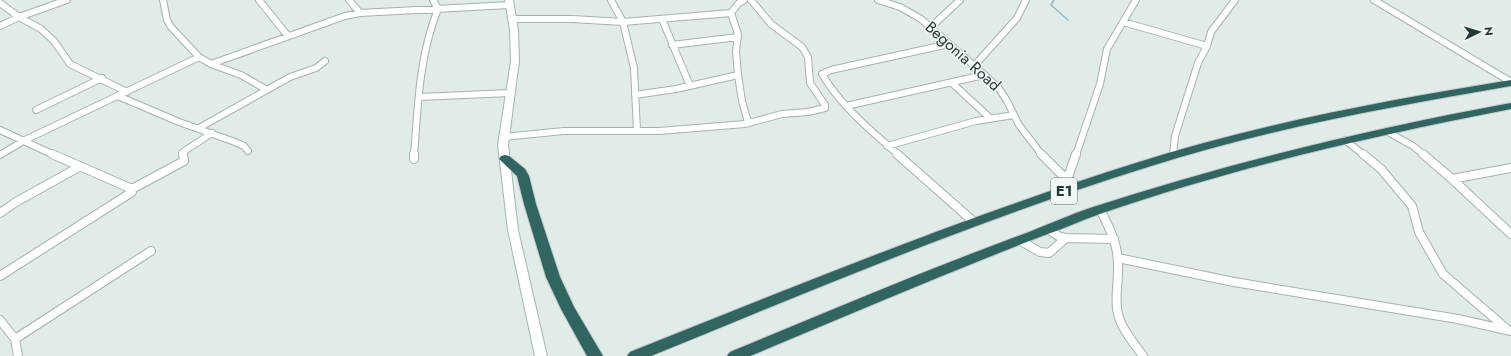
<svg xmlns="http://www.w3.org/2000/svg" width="1511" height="356" font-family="Jost,sans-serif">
<rect width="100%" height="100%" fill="#e1ebe8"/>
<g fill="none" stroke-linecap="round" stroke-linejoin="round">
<path stroke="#8cbacd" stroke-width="1.5" d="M 1054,0 L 1051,5 L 1068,20"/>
<defs>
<path id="street-far1" d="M 163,0 L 167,20 L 171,27 L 199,57 L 211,64 L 241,75 L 267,90
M 259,0 L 288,36
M 349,0 L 360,13
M 611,0 L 623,22
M 744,0 L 738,4 L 731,13 L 738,34 L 736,51 L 738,75 L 742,101 L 748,122
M 878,0 L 900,7 L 921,19 L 998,87 L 1007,101 L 1019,125 L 1042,155
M 1374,0 L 1511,82
M 0,3 L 19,17 L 41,29 L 54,41 L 70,64 L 127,92
M 513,19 L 572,19 L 623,22
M 662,19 L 690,86
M 1123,22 L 1207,46
M 0,26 L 19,17 L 67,0
M 931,27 L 960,0
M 672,45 L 738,37
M 211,64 L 345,16 L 360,13 L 510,5
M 975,65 L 1017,18 L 1026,0
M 952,83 L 990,118
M 635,95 L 676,89 L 738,75
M 118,96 L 179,122 L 235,142 L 244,146 L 248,151
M 419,97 L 510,93
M 846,106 L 984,75
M 36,110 L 102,78
M 199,128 L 290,77 L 316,68 L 325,61
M 0,130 L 54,155
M 637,131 L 634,68 L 623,22 L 731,13
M 1388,132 L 1413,146 L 1424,155
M 503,137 L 564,131 L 659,131 L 745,124 L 782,114 L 808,112 L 825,108 L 825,105 L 810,83 L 808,57 L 802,47 L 771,24 L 751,0
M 1345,140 L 1364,155
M 887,146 L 976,121 L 1014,115
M 0,155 L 25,140 L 199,57
M 183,155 L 183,152 L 212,133
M 414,155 C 418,106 419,56 438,9 L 433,0
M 899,155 C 872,132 840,105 822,74 L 831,70 L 949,44
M 1076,155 L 1100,84 L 1107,49 L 1136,0
M 1173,155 L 1175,136 L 1198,63 L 1207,46 L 1211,32 L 1235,0"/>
<path id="street" d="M 897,154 L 974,222
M 1041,154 L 1060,173 L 1076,186
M 1363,154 L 1381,169 L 1412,206 L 1419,232 L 1443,274 L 1508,330
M 1423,154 L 1452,179 L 1511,234
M 414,159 L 414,154
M 1452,179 L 1511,168
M 1067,180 L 1076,154
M 132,189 L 184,161 L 183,154
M 1100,209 C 1109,227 1118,244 1118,264 C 1119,281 1114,297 1118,314 C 1122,330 1134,343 1143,356
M 0,213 L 16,202 L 79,167
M 1048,229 L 1060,237 L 1066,238 L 1114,239
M 1019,240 L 1040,252 L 1049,253 L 1066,238
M 1118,258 L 1234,282 L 1458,319 L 1511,331
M 0,276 L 132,192 L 132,189 L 52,154
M 0,320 L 15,339 L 18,356
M 15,339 L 151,251"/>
<path id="secondary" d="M 505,0 L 513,0 L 518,30 L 519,61 L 508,145 L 518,230 L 547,356 L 535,356 L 508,230 L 498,145 L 511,61 L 510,30 Z"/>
<path id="highway" d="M 1511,80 L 1511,86 C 1389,107 1266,129 1148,167 C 978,220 815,289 651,356 L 627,356 L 630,352 C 798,285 966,216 1139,162 C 1258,124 1388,100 1511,80 Z
M 1511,103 L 1511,109 C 1372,136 1232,168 1097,215 C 1080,221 1063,229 1045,235 C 946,273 848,315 750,356 L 727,356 L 730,352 C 829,311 928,269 1029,232 C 1049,224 1070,215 1090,208 C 1228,163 1369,129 1511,103 Z
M 505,155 L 509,156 L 525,169 L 529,176 L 536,204 L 560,277 L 574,307 L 603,356 L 587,356 L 561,309 L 546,277 L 524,204 L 517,176 L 499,159 L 501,156 Z"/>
</defs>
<use href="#street-far1" stroke="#a4b2af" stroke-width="8"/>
<use href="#street" stroke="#a4b2af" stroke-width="10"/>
<use href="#secondary" stroke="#a0b6b1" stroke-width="2"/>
<use href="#highway" stroke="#c1c8c7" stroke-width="2"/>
<use href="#street-far1" stroke="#fff" stroke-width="6"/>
<use href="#street" stroke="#fff" stroke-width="8"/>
<use href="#secondary" fill="#fff" fill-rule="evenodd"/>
<use href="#highway" fill="#306561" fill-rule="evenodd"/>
</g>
<g text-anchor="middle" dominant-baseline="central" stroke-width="3" stroke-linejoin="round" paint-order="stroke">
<rect fill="#f1f7f5" stroke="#607370" stroke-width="1" x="1051" y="178" width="26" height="26" rx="3"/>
<g font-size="15" font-weight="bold" fill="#223a37">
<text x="1064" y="191">E1</text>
</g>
<g font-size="16" fill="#223a37" stroke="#f1f7f5">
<text transform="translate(963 56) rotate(42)">Begonia Road</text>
</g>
</g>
<g transform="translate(1479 32) rotate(85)" stroke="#f1f7f5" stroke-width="3" paint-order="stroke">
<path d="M0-3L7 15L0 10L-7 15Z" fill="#223a37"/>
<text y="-6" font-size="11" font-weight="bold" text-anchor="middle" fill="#223a37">N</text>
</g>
</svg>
